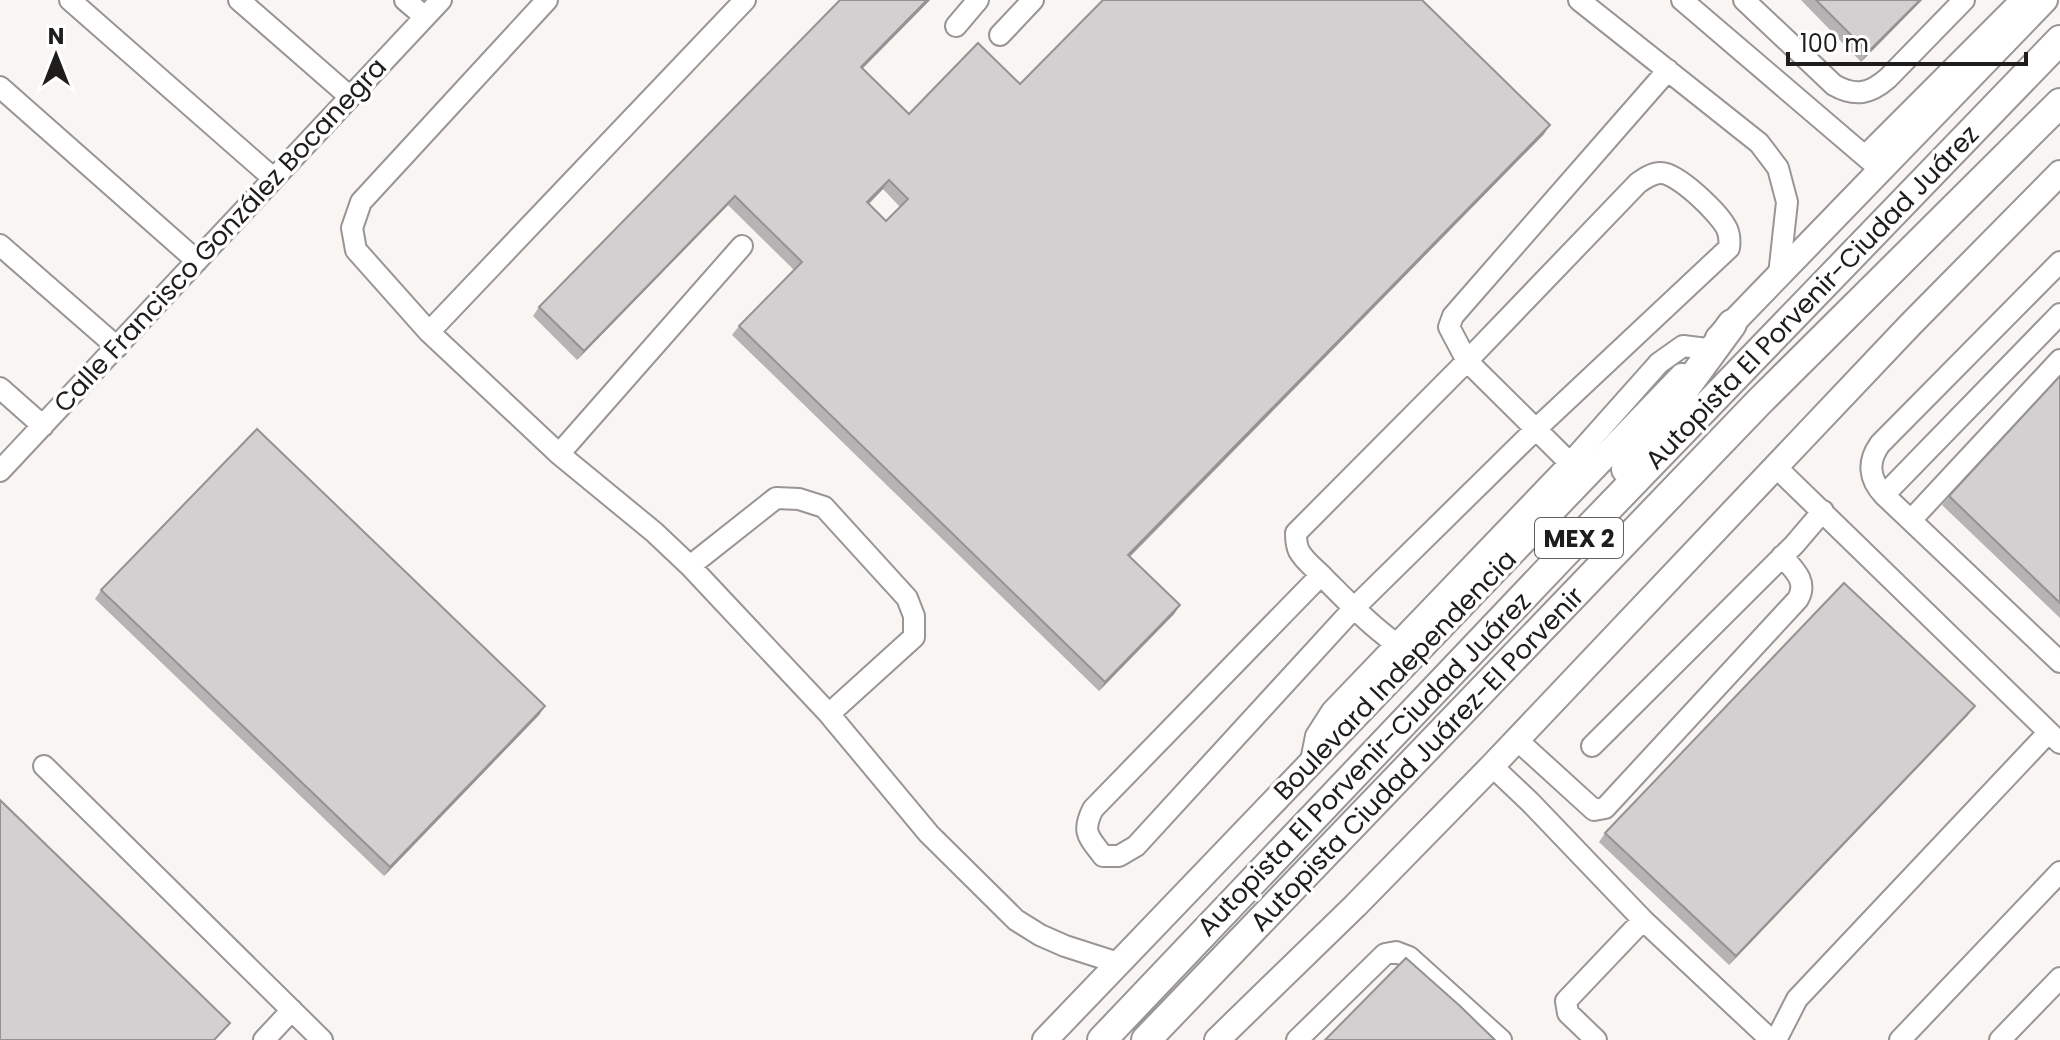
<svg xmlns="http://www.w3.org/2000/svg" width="2060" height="1040" font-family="Poppins,sans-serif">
<rect width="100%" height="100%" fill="#f9f5f3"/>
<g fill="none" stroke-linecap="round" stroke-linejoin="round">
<defs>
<path id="minor" d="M 70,0 L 273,178
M 239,0 L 349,96
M 405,0 L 425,17
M 547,0 L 361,202 L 352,228 L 356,250 L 429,332 L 559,454 L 654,532 L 690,566 L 829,714 L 929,834 L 1016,920 L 1040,935 L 1065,946 L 1118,963
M 1579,0 L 1759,143 L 1778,168 L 1787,202 L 1779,275
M 1682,0 L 1881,170
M 1744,0 L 1834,85 C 1855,97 1870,94 1888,78 L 1964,0
M 956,26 L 978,0
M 1000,35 L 1033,0
M 0,87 L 197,261
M 1865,156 L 2021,0
M 0,245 L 117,347
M 2060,262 L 1880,444 C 1867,462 1869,479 1884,495 L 2060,662
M 429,332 L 745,0
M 0,388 L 43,426
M 559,454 L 742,246
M 1570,463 L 1467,361 L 1449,327 L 1453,316 L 1668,70
M 1777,468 L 2060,743
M 0,471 L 441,0
M 1884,495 L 2060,314
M 1912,519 L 2060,360
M 690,566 L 776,498 L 799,499 L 824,507 L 907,598 L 914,616 L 914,637 L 829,714
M 1321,575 L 1093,809 C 1081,833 1089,837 1103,856 L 1119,856 L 1136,846 L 1354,608 L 1536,429 L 1729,248 C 1730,241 1730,236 1727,229 C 1720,214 1678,173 1661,173 C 1652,173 1645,178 1638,183 L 1467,361 L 1296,533 C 1296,539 1296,545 1299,551 C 1305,562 1317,570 1325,579 C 1348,602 1369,624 1395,643
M 1516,739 L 1594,810 L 1605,808 L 1798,599 C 1808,581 1794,570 1782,556
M 1592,746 L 1794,545 L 1823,511
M 1311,761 L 1316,736 L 1332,711 L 1570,463 L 1659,363 L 1683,346 L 1707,349
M 44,766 L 322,1040
M 1492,766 L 1530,802 L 1643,920 L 1771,1040
M 264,1040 L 292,1010
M 1297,1040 L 1385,954 L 1396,952 L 1409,957 L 1501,1040
M 1596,1040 L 1568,1013 L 1566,1001 L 1643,920
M 1776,1040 L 1797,999 L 2048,733
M 1900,1040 L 2060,872
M 2000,1040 L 2060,978"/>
<path id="major" d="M 1718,338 L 2045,0
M 1045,1040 L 1682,376
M 1217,1040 L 1355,906 L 1492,766 L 1910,325 L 2060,173"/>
<path id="highway" d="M 1626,469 L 1732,324
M 1102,1040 L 1561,557 L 2060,40
M 1146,1040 L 1759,402 L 2060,103"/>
</defs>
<use href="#minor" stroke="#999594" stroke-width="24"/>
<use href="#major" stroke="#999594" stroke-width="28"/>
<use href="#highway" stroke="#999594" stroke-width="32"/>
<use href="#minor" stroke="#fff" stroke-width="20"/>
<use href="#major" stroke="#fff" stroke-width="24"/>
<use href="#highway" stroke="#fff" stroke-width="28"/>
</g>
<path fill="#b6b3b4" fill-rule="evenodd" d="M 840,0 L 930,0 L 862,69 L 909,114 L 1020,84 L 1544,134 L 1130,557 L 1180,605 L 1174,614 L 1099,691 L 732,335 L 739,326 L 794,270 L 728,205 L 577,360 L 533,316 L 539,307 ZM 883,189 L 900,207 L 886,221 L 869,204 Z
M 1801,0 L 1922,0 L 1861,62 Z
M 2060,376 L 2060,618 L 1942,505 L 1949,496 Z
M 101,590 L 545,706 L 539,715 L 384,876 L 95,599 Z
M 1968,715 L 1729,965 L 1599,842 L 1605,833 Z"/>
<path fill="#949292" d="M 927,0 L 930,0 L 855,76 L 861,67 Z
M 1920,0 L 1922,0 L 1861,62 L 1868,52 Z
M 1550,125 L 1544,134 L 1122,564 L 1128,555 Z
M 889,180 L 883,189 L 861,211 L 867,202 Z
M 735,196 L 728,205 L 577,360 L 584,351 Z
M 1180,605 L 1174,614 L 1099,691 L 1105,682 Z
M 545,706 L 539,715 L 384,876 L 390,867 Z
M 1975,706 L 1968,715 L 1729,965 L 1736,956 Z"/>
<path fill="#d4d0d1" stroke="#949292" stroke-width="2" fill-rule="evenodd" d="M 840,0 L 927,0 L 861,67 L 909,114 L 978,43 L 1020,84 L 1103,0 L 1422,0 L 1550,125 L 1128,555 L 1180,605 L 1105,682 L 739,326 L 802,262 L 735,196 L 584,351 L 539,307 ZM 889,180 L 908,199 L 886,221 L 867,202 Z
M 1816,0 L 1920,0 L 1868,52 Z
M 2060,376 L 2060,603 L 1949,496 Z
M 257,429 L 545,706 L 390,867 L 101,590 Z
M 1844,583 L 1975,706 L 1736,956 L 1605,833 Z
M 0,800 L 230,1023 L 214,1040 L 0,1040 Z
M 1406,958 L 1460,1006 L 1495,1040 L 1325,1040 Z"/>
<g text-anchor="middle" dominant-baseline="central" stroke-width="7" stroke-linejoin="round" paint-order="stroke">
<rect fill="#fff" stroke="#626160" stroke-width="2" x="1535" y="518" width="88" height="40" rx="6"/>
<g font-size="24" font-weight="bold" fill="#1e1d1c">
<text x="1579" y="538">MEX 2</text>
</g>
<g font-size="26" fill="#1e1d1c" stroke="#fff">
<text transform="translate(220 235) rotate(-47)">Calle Francisco González Bocanegra</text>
<text transform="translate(1812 297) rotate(-46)">Autopista El Porvenir-Ciudad Juárez</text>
<text transform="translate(1395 675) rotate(-46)">Boulevard Independencia</text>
<text transform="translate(1417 759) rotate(-46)">Autopista Ciudad Juárez-El Porvenir</text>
<text transform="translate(1364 764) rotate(-46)">Autopista El Porvenir-Ciudad Juárez</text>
</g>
</g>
<g transform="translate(56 56)" stroke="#ffffff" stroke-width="6" paint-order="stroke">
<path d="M0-6L14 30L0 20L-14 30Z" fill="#1e1d1c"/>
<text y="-12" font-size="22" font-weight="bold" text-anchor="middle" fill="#1e1d1c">N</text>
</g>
<path d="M1788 52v12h238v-12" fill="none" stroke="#1e1d1c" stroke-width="4"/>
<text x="1800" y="52" font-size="24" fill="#1e1d1c" stroke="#ffffff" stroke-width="6" paint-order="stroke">100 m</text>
</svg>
